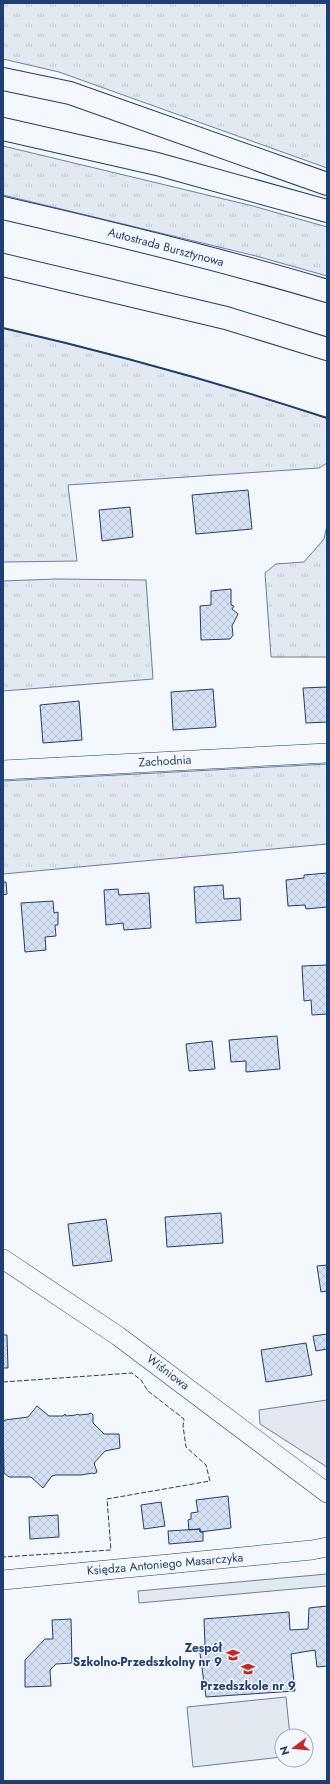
<svg xmlns="http://www.w3.org/2000/svg" width="330" height="1784" font-family="Jost,sans-serif">
<defs>
<pattern id="grass-tufts" width="24" height="20" patternUnits="userSpaceOnUse"><rect width="24" height="20" fill="#e3e9f0"/><path d="M3 7l-1-3M5 7V3M7 7l1-3M15 17l-1-3M17 17v-4M19 17l1-3" fill="none" stroke="#c2c9d1"/></pattern>
<pattern id="building-cross-hatch" width="8" height="8" patternUnits="userSpaceOnUse"><rect width="8" height="8" fill="#d5e0f0"/><path d="M0 0l8 8M0 8l8-8" fill="none" stroke="#b6c1d1"/></pattern>
</defs>
<rect width="100%" height="100%" fill="#f4f7fb"/>
<path fill="url(#grass-tufts)" stroke="#687fa3" d="M 3,3 L 327,3 L 327,168 L 59,72 L 3,59 Z
M 3,146 L 253,206 L 327,227 L 327,276 L 256,256 L 3,195 Z
M 3,328 C 112,353 220,383 327,418 L 327,463 L 319,468 L 68,485 L 77,561 L 3,562 Z
M 327,525 L 327,657 L 271,657 L 265,573 L 276,564 L 304,562 L 324,539 Z
M 56,579 L 146,580 L 153,679 L 3,691 L 3,581 Z
M 327,764 L 327,844 L 3,874 L 3,781 Z"/>
<path fill="#e3e9f0" stroke="#687fa3" d="M 327,1574 L 327,1586 L 139,1603 L 138,1591 Z
M 286,1697 L 290,1736 L 282,1736 L 282,1757 L 193,1767 L 187,1707 Z"/>
<path fill="#e3e8f0" stroke="#687fa3" d="M 327,1400 L 327,1467 L 260,1424 L 259,1410 Z"/>
<path fill="url(#building-cross-hatch)" stroke="#1d3f73" d="M 248,490 L 252,529 L 196,534 L 192,495 Z
M 130,507 L 133,537 L 102,541 L 99,510 Z
M 231,589 L 231,605 L 234,606 L 232,609 L 238,614 L 232,626 L 233,635 L 230,639 L 201,640 L 200,606 L 211,605 L 211,591 Z
M 327,687 L 327,722 L 306,723 L 303,688 Z
M 213,689 L 216,727 L 173,730 L 171,692 Z
M 79,701 L 82,740 L 43,743 L 40,705 Z
M 327,873 L 327,907 L 306,909 L 305,905 L 288,906 L 286,880 L 304,878 L 304,875 Z
M 3,882 L 6,882 L 7,894 L 3,895 Z
M 223,885 L 224,899 L 240,898 L 241,920 L 196,923 L 194,887 Z
M 118,889 L 119,895 L 149,893 L 151,928 L 124,930 L 123,923 L 106,925 L 104,890 Z
M 53,901 L 54,913 L 58,912 L 58,925 L 55,925 L 56,936 L 45,937 L 46,950 L 25,952 L 21,903 Z
M 327,965 L 327,1014 L 312,1015 L 311,1000 L 304,1001 L 302,966 Z
M 277,1036 L 280,1069 L 246,1072 L 246,1061 L 231,1062 L 229,1040 Z
M 212,1041 L 215,1069 L 189,1071 L 186,1044 Z
M 221,1213 L 223,1243 L 167,1247 L 165,1217 Z
M 106,1219 L 112,1261 L 73,1266 L 68,1224 Z
M 327,1265 L 327,1291 L 321,1292 L 317,1266 Z
M 327,1334 L 327,1349 L 316,1351 L 313,1336 Z
M 3,1335 L 7,1335 L 8,1368 L 3,1368 Z
M 306,1343 L 312,1375 L 266,1382 L 261,1350 Z
M 37,1406 L 49,1416 L 63,1416 L 65,1414 L 66,1416 L 76,1415 L 77,1414 L 79,1415 L 89,1414 L 91,1413 L 93,1415 L 93,1423 L 104,1434 L 119,1434 L 120,1448 L 105,1451 L 94,1463 L 97,1472 L 94,1474 L 93,1473 L 81,1475 L 56,1475 L 52,1476 L 43,1488 L 31,1477 L 9,1477 L 4,1473 L 3,1423 L 5,1420 L 28,1417 Z
M 228,1496 L 231,1528 L 200,1532 L 200,1529 L 189,1530 L 188,1520 L 191,1519 L 191,1513 L 198,1512 L 196,1500 Z
M 161,1502 L 165,1526 L 144,1529 L 141,1505 Z
M 58,1515 L 59,1537 L 30,1539 L 29,1517 Z
M 200,1529 L 200,1532 L 203,1532 L 203,1541 L 169,1544 L 168,1531 Z
M 327,1606 L 327,1666 L 317,1667 L 315,1650 L 291,1654 L 295,1691 L 206,1697 L 199,1646 L 205,1645 L 204,1619 L 289,1612 L 290,1630 L 308,1629 L 309,1608 Z
M 71,1619 L 72,1663 L 56,1664 L 50,1670 L 51,1686 L 25,1687 L 25,1660 L 45,1639 L 53,1639 L 52,1620 Z"/>
<g fill="none" stroke-linecap="round" stroke-linejoin="round">
<defs>
<path id="minor" d="M 3,770 L 327,753
M 3,1259 L 118,1336 L 327,1493
M 3,1580 L 312,1550 L 327,1547"/>
<path id="motorway" d="M 3,79 L 70,93 L 327,184
M 3,129 L 157,164 L 327,211
M 3,208 C 112,233 220,259 327,291
M 3,265 L 226,318 L 327,349"/>
</defs>
<use href="#minor" stroke="#1d3f73" stroke-width="20"/>
<use href="#motorway" stroke="#1d3f73" stroke-width="24"/>
<use href="#minor" stroke="#f4f7fb" stroke-width="19"/>
<use href="#motorway" stroke="#f4f7fb" stroke-width="22"/>
<path stroke="#1d3f73" stroke-width="1" stroke-dasharray="5 2" stroke-linecap="butt" d="M 3,1382 L 132,1373 L 141,1380 L 148,1391 L 184,1419 L 183,1426 L 186,1447 L 206,1465 L 210,1481 L 107,1499 L 111,1550 L 3,1557"/>
<path stroke="#1d3f73" stroke-width="2" d="M 3,328 C 112,353 220,383 327,418"/>
</g>
<defs>
<symbol id="school-bare" viewBox="-9 -9 18 18"><path d="M0-5L7-2L0 1L-7-2ZM-4 1L0 2.5L4 1V4Q0 6-4 4Z" fill="#c62828" stroke="#f4f7fb" stroke-width="2.5" paint-order="stroke"/></symbol>
</defs>
<g fill-rule="evenodd">
<use href="#school-bare" x="223" y="1645" width="20" height="20"/>
<use href="#school-bare" x="238" y="1659" width="20" height="20"/>
</g>
<g text-anchor="middle" dominant-baseline="central" stroke-width="3" stroke-linejoin="round" paint-order="stroke">
<g font-size="12" fill="#1d3f73" stroke="#f4f7fb">
<text transform="translate(166 247) rotate(15)">Autostrada Bursztynowa</text>
<text transform="translate(165 761) rotate(-3)">Zachodnia</text>
<text transform="translate(168 1372) rotate(37)">Wiśniowa</text>
<text transform="translate(165 1564) rotate(-5)">Księdza Antoniego Masarczyka</text>
</g>
<g font-size="12" font-weight="bold" fill="#1d3f73" stroke="#f4f7fb" text-anchor="end">
<text x="222" y="1648">Zespół<tspan x="222" dy="14">Szkolno-Przedszkolny nr 9</tspan></text>
<text x="248" y="1686" text-anchor="middle">Przedszkole nr 9</text>
</g>
</g>
<rect width="330" height="1784" fill="none" stroke="#1d3f73" stroke-width="8"/>
<g transform="translate(294 1748) rotate(254)"><circle r="19" fill="#f4f7fb" stroke="#9eadc5"/>
<path d="M0-3L7 15L0 10L-7 15Z" fill="#c62828"/>
<text y="-6" font-size="11" font-weight="bold" text-anchor="middle" fill="#1d3f73">N</text>
</g>
</svg>
